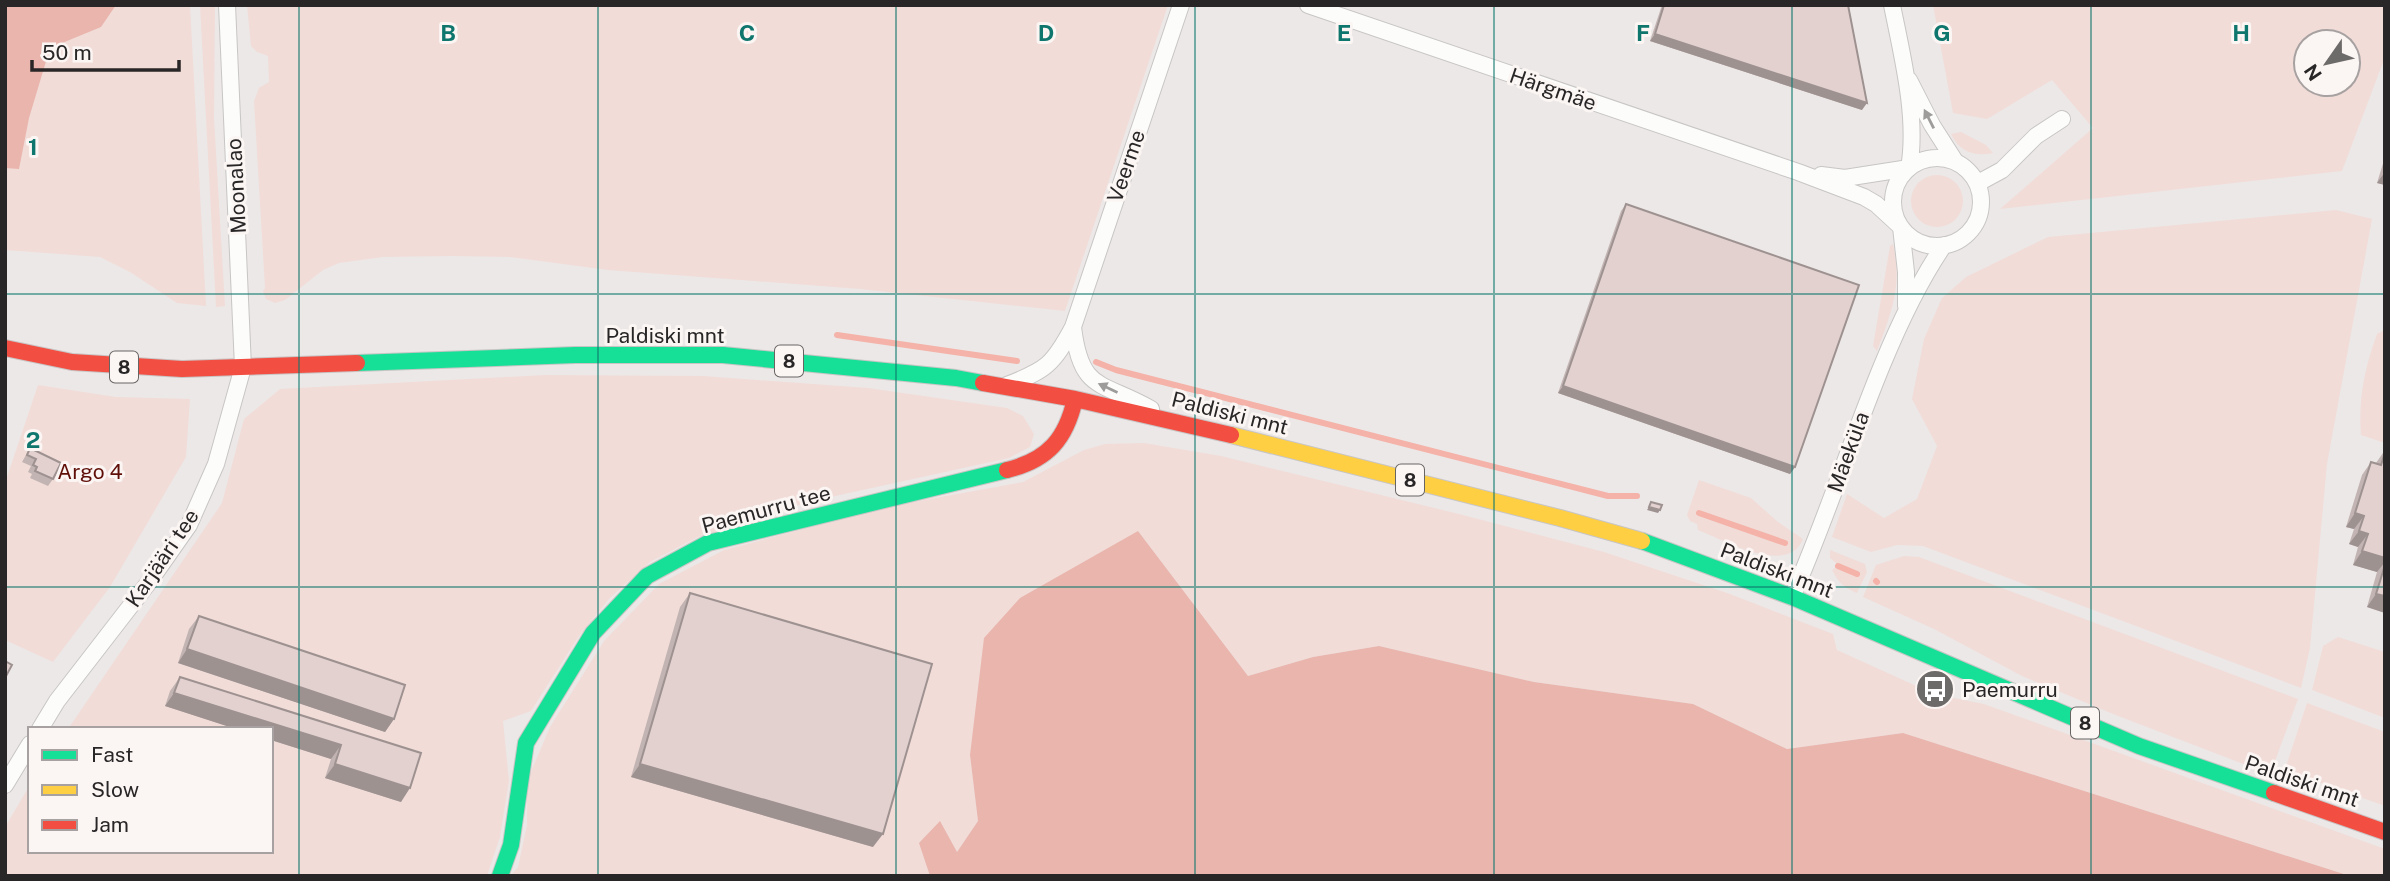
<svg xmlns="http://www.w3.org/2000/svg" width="2390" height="881" font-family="'Public Sans',sans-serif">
<rect width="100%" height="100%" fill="#ece8e7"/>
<path fill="#f1dcd8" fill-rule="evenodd" d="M 5,5 L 190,5 L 206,306 L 177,303 L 130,272 L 100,257 L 5,250 Z
M 200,5 L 215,5 L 214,118 L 225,306 L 216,307 Z
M 247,5 L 1168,5 L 1065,311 L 860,289 L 608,270 L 510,257 L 453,256 L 383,257 L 339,263 L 323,270 L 285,300 L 275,303 L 266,299 L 263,291 L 265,288 L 254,101 L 259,88 L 269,82 L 268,56 L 257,52 L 251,46 Z
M 1933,5 L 2385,5 L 2385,57 L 2342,171 L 2000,209 L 2093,128 L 2052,80 L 1987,119 L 1953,113 ZM 2306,42 L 2348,42 L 2348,84 L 2306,84 Z
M 1961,132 L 1986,145 L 1993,153 C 1974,157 1960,152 1951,134 Z
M1911 201a26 26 0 1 1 52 0a26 26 0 1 1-52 0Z
M 2336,210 L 2372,219 L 2327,464 L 2310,648 L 2301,688 L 1923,546 L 1897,545 L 1871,552 L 1832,537 L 1847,494 L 1884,518 L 1917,499 L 1937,446 L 1912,399 L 1924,339 L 1942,298 L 1966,277 L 2048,237 Z
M 1893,244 C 1903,286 1891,313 1877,351 L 1873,346 L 1888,258 L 1890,246 Z
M 2385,330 L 2385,443 L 2361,435 C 2358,399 2365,367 2377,334 Z
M 545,375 L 703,376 L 868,388 L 1007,408 L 1023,416 L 1034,434 L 1030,447 L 1009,458 L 808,502 L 698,537 L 650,562 L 610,598 L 579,636 L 531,711 L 503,721 L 509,781 L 500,837 L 487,876 L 5,876 L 5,827 L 30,785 L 30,851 L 271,851 L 271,729 L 68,729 L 222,503 L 244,419 L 280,389 Z
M 38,385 L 116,397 L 190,399 L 186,457 L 110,587 L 53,662 L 5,640 L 5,483 Z
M 1144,443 L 1221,456 L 1459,514 L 1604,552 L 1730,594 L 1833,634 L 1837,650 L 1934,694 L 1984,704 L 2385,849 L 2385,876 L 2350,876 L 1903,733 L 1787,749 L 1693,704 L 1534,682 L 1379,646 L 1313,657 L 1248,676 L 1138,531 L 970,755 L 978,821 L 957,852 L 919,842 L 930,876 L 510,876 L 518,867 L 527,825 L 527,781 L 550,727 L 604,641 L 659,584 L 724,550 L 891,506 L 1023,482 L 1084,450 L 1105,444 Z
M 1699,480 L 1751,498 L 1778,522 L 1803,539 C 1788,577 1724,540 1698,530 L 1697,524 L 1690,521 L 1687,515 Z
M 1830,550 L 1865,564 L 1867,572 L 1857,593 C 1843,587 1839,583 1832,570 L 1836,567 L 1836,563 L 1830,558 Z
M 1904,556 L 1919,557 L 2298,699 L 2275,761 L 2260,768 L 2246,765 L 2113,714 L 2022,676 L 1934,629 L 1863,597 L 1876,565 Z
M 2338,637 L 2385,652 L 2385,718 L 2312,690 L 2323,646 Z
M 2307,703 L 2385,732 L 2385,806 L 2301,776 L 2286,766 Z"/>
<path fill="#e9b5ad" d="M 5,5 L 116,5 L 101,27 L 50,48 L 29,118 L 19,169 L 5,168 Z
M 1138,531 L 1248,676 L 1313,657 L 1379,646 L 1534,682 L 1693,704 L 1787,749 L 1903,733 L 2350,876 L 930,876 L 919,843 L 940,821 L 957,852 L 978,821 L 970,755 L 984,638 L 1020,598 Z"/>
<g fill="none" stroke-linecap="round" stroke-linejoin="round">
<path stroke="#f4b2a8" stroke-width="6" d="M 837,335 L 1017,361
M 1096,362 L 1116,370 L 1608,496 L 1637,496
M 1699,513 L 1785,543
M 1838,566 L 1857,574
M 1876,581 L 1877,582"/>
<defs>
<path id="street" d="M 1308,5 L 1798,172 L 1864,197 L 1876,204 L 1901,227
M 1892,5 C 1902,55 1918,118 1909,168
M 1909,80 L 1932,125 L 1955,161
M1893 202a44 44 0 1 1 88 0a44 44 0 1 1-88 0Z
M 1821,175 L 1845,178 L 1909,168
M 1978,183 L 2002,170 L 2036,136 L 2062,119
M 1901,227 L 1906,272 L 1906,306
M 1073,327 C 1081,393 1102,381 1151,409
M 1007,385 C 1046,370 1053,365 1073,327 L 1181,5
M 1792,597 C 1826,520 1851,440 1883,363 C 1900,322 1918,283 1944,245
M 40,729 L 57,701 L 149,582 L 189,525 L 216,464 L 243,367 L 227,5
M 5,785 L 30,744"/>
<path id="fast" d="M 357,363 L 575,355 L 723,355 L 956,378 L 983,383
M 1642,541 L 1792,597 L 2139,746 L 2274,793
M 500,876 L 511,845 L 526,743 L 593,633 L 647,576 L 708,543 L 1007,470"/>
<path id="slow" d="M 1231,435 L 1560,518 L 1642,541"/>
<path id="jam" d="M 5,348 L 72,362 L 182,369 L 357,363
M 983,383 L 1075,399 L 1231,435
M 1007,470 C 1048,460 1066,439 1075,399
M 2274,793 L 2385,832"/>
</defs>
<use href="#street" stroke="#c8c5c5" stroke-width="18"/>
<use href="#fast" stroke="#c8c5c5" stroke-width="18"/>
<use href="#slow" stroke="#c8c5c5" stroke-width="18"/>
<use href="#jam" stroke="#c8c5c5" stroke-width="18"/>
<use href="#street" stroke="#fcfcfb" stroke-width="16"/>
<use href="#fast" stroke="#16e098" stroke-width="16"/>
<use href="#slow" stroke="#ffcf43" stroke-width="16"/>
<use href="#jam" stroke="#f24e42" stroke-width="16"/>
</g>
<path fill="#c2b4b2" d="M 1662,5 L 1848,5 L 1862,110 L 1650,41 Z
M 2385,157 L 2385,185 L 2377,183 Z
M 1626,204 L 1795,467 L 1790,474 L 1558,393 L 1621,211 Z
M 30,448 L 53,479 L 48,486 L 30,478 L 32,474 L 28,472 L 31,466 L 22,462 Z
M 2385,450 L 2385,613 L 2367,607 L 2377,572 L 2353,565 L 2358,547 L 2349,544 L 2354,529 L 2346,527 L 2362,475 L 2371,462 L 2376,463 Z
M 690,593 L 873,847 L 631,777 L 680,607 Z
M 199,616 L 394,719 L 385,732 L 178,663 L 189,629 Z
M 180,677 L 421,753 L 401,802 L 325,778 L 331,759 L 271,740 L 271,729 L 236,729 L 165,706 L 170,691 Z"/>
<path fill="#9e9291" d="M 1655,34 L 1867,103 L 1862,110 L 1650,41 Z
M 2385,172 L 2385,185 L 2377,183 Z
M 1563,386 L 1795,467 L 1790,474 L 1558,393 Z
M 1649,507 L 1660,510 L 1658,513 L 1647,510 Z
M 2355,513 L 2364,516 L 2354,529 L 2346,527 Z
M 2359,531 L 2368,534 L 2358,547 L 2349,544 Z
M 2362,551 L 2385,558 L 2385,562 L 2377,572 L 2353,565 Z
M 2376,594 L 2385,596 L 2385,613 L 2367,607 Z
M 187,649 L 394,719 L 385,732 L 178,663 Z
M 1929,680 L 1939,685 L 1937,688 L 1926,684 Z
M 174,693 L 341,745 L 331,759 L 271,740 L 271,729 L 236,729 L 165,706 Z
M 335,764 L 410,788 L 401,802 L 325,778 Z
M 640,764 L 883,834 L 873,847 L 631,777 Z"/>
<path fill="#e2d1cf" stroke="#9e9291" stroke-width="2" d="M 1664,5 L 1848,5 L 1867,103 L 1655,34 Z
M 1626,204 L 1859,285 L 1795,467 L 1563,386 Z
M 30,448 L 61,463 L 53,479 L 35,471 L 37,467 L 33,465 L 36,459 L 27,455 Z
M 2385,453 L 2385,558 L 2362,551 L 2368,534 L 2359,531 L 2364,516 L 2355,513 L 2371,462 L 2381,465 Z
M 1651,502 L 1662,505 L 1660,510 L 1649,507 Z
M 2385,565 L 2385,596 L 2376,594 Z
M 690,593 L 932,664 L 883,834 L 640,764 Z
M 199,616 L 405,685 L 394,719 L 187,649 Z
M 5,661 L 12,665 L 5,678 Z
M 1930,676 L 1941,681 L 1939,685 L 1929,680 Z
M 180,677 L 421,753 L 410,788 L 335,764 L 341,745 L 174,693 Z"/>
<defs><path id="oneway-solid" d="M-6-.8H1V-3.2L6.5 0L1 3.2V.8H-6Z" transform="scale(1.75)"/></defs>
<g fill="#9d9c9b">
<use href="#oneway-solid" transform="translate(1929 119) rotate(-117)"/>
<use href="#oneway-solid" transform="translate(1108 388) rotate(-155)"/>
</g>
<path fill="none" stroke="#0f766e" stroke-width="2" stroke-opacity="0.55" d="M 299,5 L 299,876M 598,5 L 598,876M 896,5 L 896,876M 1195,5 L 1195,876M 1494,5 L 1494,876M 1792,5 L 1792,876M 2091,5 L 2091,876M 5,294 L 2385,294M 5,587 L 2385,587"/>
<defs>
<symbol id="bus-disc" viewBox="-11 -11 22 22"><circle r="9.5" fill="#6d6a6a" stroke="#fbf5f3"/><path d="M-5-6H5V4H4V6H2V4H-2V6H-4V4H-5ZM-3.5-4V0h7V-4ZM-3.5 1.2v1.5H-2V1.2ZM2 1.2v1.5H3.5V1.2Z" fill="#fff"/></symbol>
</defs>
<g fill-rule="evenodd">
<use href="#bus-disc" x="1913" y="667" width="44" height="44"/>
</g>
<g text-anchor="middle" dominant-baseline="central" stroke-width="6" stroke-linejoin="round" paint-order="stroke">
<g fill="#fbf5f3" stroke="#676464" stroke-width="2">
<rect x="775" y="345.5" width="28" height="31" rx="5"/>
<rect x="110" y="351.5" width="28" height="31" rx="5"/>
<rect x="1396" y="464.5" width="28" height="31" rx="5"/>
<rect x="2071" y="707.5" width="28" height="31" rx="5"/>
</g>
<g font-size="19" font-weight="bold" fill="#282626">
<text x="789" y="361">8</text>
<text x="124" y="367">8</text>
<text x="1410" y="480">8</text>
<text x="2085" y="723">8</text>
</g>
<g font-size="21" fill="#282626" stroke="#fbf5f3">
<text transform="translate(1553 89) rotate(19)">Härgmäe</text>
<text transform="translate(1126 166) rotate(-71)">Veerme</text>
<text transform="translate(236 186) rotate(-93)">Moonalao</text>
<text x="665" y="335">Paldiski mnt</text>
<text transform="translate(1230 413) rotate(14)">Paldiski mnt</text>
<text transform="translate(1848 452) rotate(-70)">Mäeküla</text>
<text transform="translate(766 509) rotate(-15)">Paemurru tee</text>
<text transform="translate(162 558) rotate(-56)">Karjääri tee</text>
<text transform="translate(1777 570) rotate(21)">Paldiski mnt</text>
<text transform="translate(2302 781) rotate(19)">Paldiski mnt</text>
</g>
<g font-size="21" fill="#5f0e08" stroke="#fbf5f3">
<text x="90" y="471">Argo 4</text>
</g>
<g font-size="21" fill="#282626" stroke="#fbf5f3" text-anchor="start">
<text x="1962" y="689">Paemurru</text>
</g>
</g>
<g font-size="23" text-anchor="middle" font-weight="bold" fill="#0f766e" stroke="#fbf5f3" stroke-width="6" stroke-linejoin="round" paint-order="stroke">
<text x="448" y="41">B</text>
<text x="747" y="41">C</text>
<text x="1046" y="41">D</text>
<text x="1344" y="41">E</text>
<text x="1643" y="41">F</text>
<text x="1942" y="41">G</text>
<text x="2241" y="41">H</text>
<text x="33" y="155">1</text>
<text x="33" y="448">2</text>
</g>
<rect width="2390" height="881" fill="none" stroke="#282626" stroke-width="14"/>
<rect x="28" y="727" width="245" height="126" fill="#fbf5f3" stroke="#a7a2a1" stroke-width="2"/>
<rect x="42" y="750" width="35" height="10" fill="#16e098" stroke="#a7a2a1" stroke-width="2"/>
<text x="91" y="762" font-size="21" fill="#282626">Fast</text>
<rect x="42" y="785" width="35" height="10" fill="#ffcf43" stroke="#a7a2a1" stroke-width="2"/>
<text x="91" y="797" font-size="21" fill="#282626">Slow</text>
<rect x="42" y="820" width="35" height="10" fill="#f24e42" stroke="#a7a2a1" stroke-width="2"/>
<text x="91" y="832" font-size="21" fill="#282626">Jam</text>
<g transform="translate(2327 63) rotate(236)"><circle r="33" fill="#fbf5f3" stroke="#a7a2a1" stroke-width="2"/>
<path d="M0-5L12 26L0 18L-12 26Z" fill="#6d6a6a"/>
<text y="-10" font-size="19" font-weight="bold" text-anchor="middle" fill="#282626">N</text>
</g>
<path d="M32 60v10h147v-10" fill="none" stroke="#282626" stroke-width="3.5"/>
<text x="42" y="60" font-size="21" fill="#282626" stroke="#fbf5f3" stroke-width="5" paint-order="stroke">50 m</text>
</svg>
